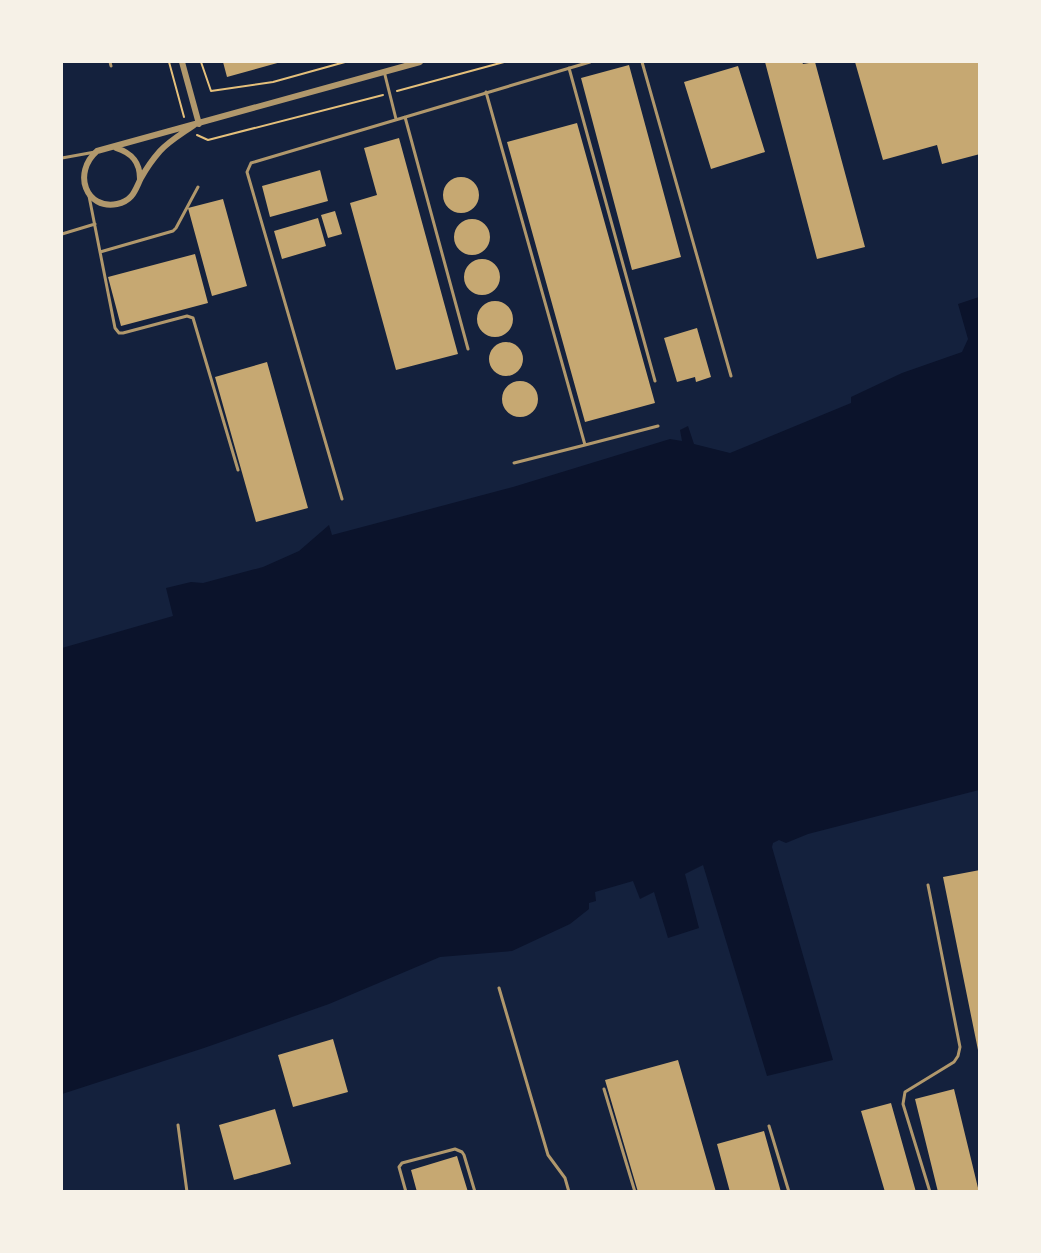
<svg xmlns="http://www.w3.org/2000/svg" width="1041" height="1253" font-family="'Work Sans',sans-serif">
<rect width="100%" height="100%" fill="#14213d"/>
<path fill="#0b132b" d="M 979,297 L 979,790 L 808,834 L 786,843 L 779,840 L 773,843 L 772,847 L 833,1060 L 767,1076 L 703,865 L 685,874 L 699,928 L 668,938 L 654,892 L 640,899 L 633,881 L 595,892 L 596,901 L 589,903 L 589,909 L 570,924 L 512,951 L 440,957 L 329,1004 L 204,1048 L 62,1094 L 62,648 L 173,616 L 166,588 L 191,582 L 203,583 L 263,567 L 299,551 L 329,525 L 332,535 L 513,487 L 670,439 L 682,441 L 680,430 L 688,426 L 694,444 L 730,453 L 851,403 L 851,397 L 902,373 L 962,352 L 968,339 L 958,304 Z"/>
<path fill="#c6a872" d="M 223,62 L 281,62 L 227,77 Z
M 765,62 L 802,62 L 803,64 L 815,62 L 865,247 L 817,259 Z
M 855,62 L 980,62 L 980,154 L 942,164 L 937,145 L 883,160 Z
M 629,65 L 681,257 L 632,270 L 581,78 Z
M 738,66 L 765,152 L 711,169 L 684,82 Z
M 577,123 L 655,403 L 585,422 L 507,142 Z
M 399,138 L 458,354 L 396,370 L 350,203 L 377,195 L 364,148 Z
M 320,170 L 328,201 L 270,217 L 262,186 Z
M443 195a18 18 0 1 1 36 0a18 18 0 1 1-36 0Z
M 223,199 L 247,286 L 212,296 L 188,208 Z
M 335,211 L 342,234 L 328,238 L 321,215 Z
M 318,218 L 326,246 L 282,259 L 274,231 Z
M454 237a18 18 0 1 1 36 0a18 18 0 1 1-36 0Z
M 195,254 L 208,303 L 121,326 L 108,277 Z
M464 277a18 18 0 1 1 36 0a18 18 0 1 1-36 0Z
M477 319a18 18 0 1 1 36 0a18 18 0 1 1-36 0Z
M 697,328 L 711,377 L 696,382 L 695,377 L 677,382 L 664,338 Z
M489 359a17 17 0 1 1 34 0a17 17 0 1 1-34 0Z
M 267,362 L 308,508 L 256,522 L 215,377 Z
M502 399a18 18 0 1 1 36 0a18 18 0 1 1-36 0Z
M 980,870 L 980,1050 L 978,1050 L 943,877 Z
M 333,1039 L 348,1092 L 293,1107 L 278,1055 Z
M 678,1060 L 716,1192 L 638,1192 L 605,1080 Z
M 954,1089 L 979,1192 L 938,1192 L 915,1099 Z
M 891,1103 L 916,1192 L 885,1192 L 861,1111 Z
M 275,1109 L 291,1164 L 234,1180 L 219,1125 Z
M 764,1131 L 781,1192 L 730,1192 L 717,1144 Z
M 457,1156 L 468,1192 L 417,1192 L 411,1170 Z"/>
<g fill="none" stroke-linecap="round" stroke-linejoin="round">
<path stroke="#e5c07b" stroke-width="2" d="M 169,62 L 184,117
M 201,62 L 211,91 L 273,82 L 345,62
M 397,91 L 504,62
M 197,135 L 208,140 L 383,95"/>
<path stroke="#b1986c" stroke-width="3" d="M 110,62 L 111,66
M 642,62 L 731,376
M 569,68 L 655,381
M 384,71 L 396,119
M 486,92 L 585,445 L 514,463
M 405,117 L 468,349
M 62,158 L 95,152
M 89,196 L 115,328 L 119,333 L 123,333 L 187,316 L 193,318 L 238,470
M 62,234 L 95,224
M 100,252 L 173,231 L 176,228 L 198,187
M 585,445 L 658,426
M 342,499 L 247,172 L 251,163 L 590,62
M 928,885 L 960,1047 L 958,1056 L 954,1062 L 905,1092 L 903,1104 L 930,1192
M 499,988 L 548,1155 L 565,1178 L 569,1192
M 604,1089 L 635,1192
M 178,1125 L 187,1192
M 769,1126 L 789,1192
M 406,1192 L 399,1167 L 402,1163 L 455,1149 L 462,1152 L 464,1155 L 475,1192"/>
<path stroke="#b1986c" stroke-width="6" d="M 182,62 L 199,124
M 194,125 C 183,133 169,141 160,151 C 153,159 146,169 141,178 C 135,190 133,201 117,204 C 86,210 72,173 97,151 L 420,62
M 116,148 C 132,153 140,162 140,179"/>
</g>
<rect width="1041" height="1253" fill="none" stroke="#f6f1e7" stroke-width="126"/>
</svg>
